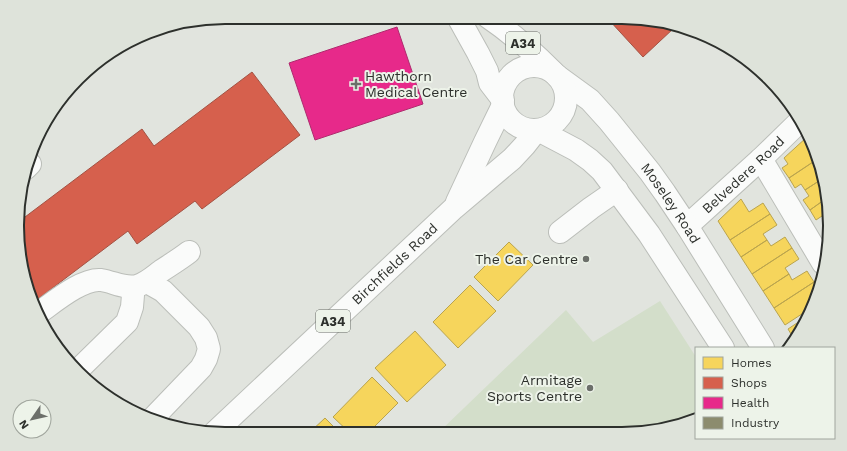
<svg xmlns="http://www.w3.org/2000/svg" width="847" height="451" font-family="'Work Sans',sans-serif">
<rect width="100%" height="100%" fill="#e1e4de"/>
<path fill="#d3deca" d="M 660,301 L 696,357 L 696,420 L 649,432 L 438,433 L 566,310 L 593,342 Z"/>
<path fill="#f6d55c" stroke="#baa44e" d="M 807,137 L 819,158 L 789,178 L 782,168 L 788,164 L 784,158 Z
M 819,158 L 822,179 L 805,190 L 801,184 L 795,188 L 789,178 Z
M 822,179 L 824,200 L 810,210 L 803,200 L 809,196 L 805,190 Z
M 741,199 L 749,212 L 763,203 L 770,214 L 730,240 L 718,221 Z
M 824,200 L 827,221 L 826,222 L 822,216 L 816,220 L 810,210 Z
M 770,214 L 777,225 L 763,234 L 767,240 L 741,257 L 730,240 Z
M 785,237 L 792,248 L 752,274 L 741,257 L 767,240 L 771,246 Z
M 509,242 L 533,265 L 498,301 L 474,277 Z
M 792,248 L 799,259 L 785,268 L 789,274 L 763,291 L 752,274 Z
M 807,271 L 814,282 L 774,308 L 763,291 L 789,274 L 792,280 Z
M 814,282 L 817,286 L 814,298 L 807,303 L 811,308 L 785,325 L 774,308 Z
M 470,285 L 496,311 L 458,348 L 433,322 Z
M 809,315 L 808,318 L 794,339 L 788,329 Z
M 415,331 L 446,365 L 407,402 L 375,368 Z
M 372,377 L 398,403 L 368,433 L 350,433 L 333,417 Z
M 325,418 L 340,433 L 309,433 Z"/>
<path fill="#d6604d" stroke="#a35243" d="M 612,17 L 635,17 L 674,28 L 643,57 L 609,20 Z
M 252,72 L 300,135 L 202,209 L 195,201 L 137,244 L 128,231 L 34,302 L 19,252 L 21,220 L 142,129 L 154,146 Z"/>
<path fill="#e7298a" stroke="#af2b6e" d="M 397,27 L 423,104 L 315,140 L 289,63 Z"/>
<path fill="#8c8c6e" stroke="#70705a" d="M 600,17 L 612,17 L 606,24 Z"/>
<g fill="none" stroke-linecap="round" stroke-linejoin="round">
<defs>
<g id="minor">
<path d="M 761,159 L 823,263"/>
<path d="M 26,168 L 30,164"/>
<path id="s1" d="M 687,226 L 761,159 L 798,123"/>
<path d="M 560,232 L 591,208 L 617,190"/>
<path d="M 147,282 L 163,291 L 199,327 L 206,338 L 209,349 L 206,359 L 201,368 L 153,418"/>
<path d="M 37,314 C 53,303 82,278 101,280 C 114,282 124,289 137,286 C 147,283 153,277 161,271 C 170,265 180,259 189,252"/>
<path d="M 77,371 L 127,322 L 132,307 L 133,295 L 130,287"/>
</g>
<g id="major">
<path id="s2" d="M 557,76 L 590,100 L 609,121 L 650,172 L 665,193 L 687,226 L 763,348"/>
<path d="M 538,130 L 576,150 L 590,160 L 602,171 L 649,234 L 723,348"/>
</g>
<g id="highway">
<path d="M 458,17 L 478,53 L 487,71 L 490,83 L 503,100"/>
<path d="M 488,17 C 513,34 532,51 553,72"/>
<circle cx="534" cy="98" r="32"/>
<path d="M 457,202 L 485,142 L 503,105"/>
<path id="s3" d="M 213,434 L 454,208 L 512,159 L 525,145 L 536,131"/>
</g>
</defs>
<use href="#minor" stroke="#bbbeb9" stroke-width="24"/>
<use href="#major" stroke="#bbbeb9" stroke-width="24"/>
<use href="#highway" stroke="#bbbeb9" stroke-width="24"/>
<use href="#minor" stroke="#fafbfa" stroke-width="22"/>
<use href="#major" stroke="#fafbfa" stroke-width="22"/>
<use href="#highway" stroke="#fafbfa" stroke-width="22"/>
</g>
<g fill="#6c6f6a" stroke="#edf3e9" stroke-width="1.5">
<path d="M354 78h4v4h4v4h-4v4h-4v-4h-4v-4h4z"/>
<circle cx="586" cy="259" r="4"/>
<circle cx="590" cy="388" r="4"/>
</g>
<g text-anchor="middle" dominant-baseline="central" stroke-width="4" stroke-linejoin="round" paint-order="stroke">
<g fill="#edf3e9" stroke="#676a65" stroke-width="1">
<rect x="506" y="32" width="34" height="22" rx="3"/>
<rect x="316" y="310" width="34" height="22" rx="3"/>
</g>
<g font-size="13" font-weight="bold" fill="#2d302c">
<text x="523" y="43">A34</text>
<text x="333" y="321">A34</text>
</g>
<g font-size="14" fill="#2d302c" stroke="#edf3e9" text-anchor="end">
<text x="365" y="76" text-anchor="start">Hawthorn<tspan x="365" dy="16">Medical Centre</tspan></text>
<text x="578" y="259">The Car Centre</text>
<text x="582" y="380">Armitage<tspan x="582" dy="16">Sports Centre</tspan></text>
</g>
<g font-size="14" fill="#2d302c" stroke="#edf3e9">
<text stroke="none"><textPath href="#s1" startOffset="76">Belvedere Road</textPath></text>
<text stroke="none"><textPath href="#s2" startOffset="172">Moseley Road</textPath></text>
<text stroke="none"><textPath href="#s3" startOffset="249">Birchfields Road</textPath></text>
</g>
</g>
<path d="M0 0H847V451H0ZM225 24H622A201 201 0 0 1 823 225V226A201 201 0 0 1 622 427H225A201 201 0 0 1 24 226V225A201 201 0 0 1 225 24Z" fill="#dee3da" fill-rule="evenodd"/>
<path fill="none" stroke="#2d302c" stroke-width="2" d="M225 24H622A201 201 0 0 1 823 225V226A201 201 0 0 1 622 427H225A201 201 0 0 1 24 226V225A201 201 0 0 1 225 24Z"/>
<rect x="695" y="347" width="140" height="92" fill="#edf3e9" stroke="#a0a59d"/>
<rect x="703" y="357" width="20" height="12" fill="#f6d55c" stroke="#a0a59d"/>
<text x="731" y="367" font-size="12" fill="#2d302c">Homes</text>
<rect x="703" y="377" width="20" height="12" fill="#d6604d" stroke="#a0a59d"/>
<text x="731" y="387" font-size="12" fill="#2d302c">Shops</text>
<rect x="703" y="397" width="20" height="12" fill="#e7298a" stroke="#a0a59d"/>
<text x="731" y="407" font-size="12" fill="#2d302c">Health</text>
<rect x="703" y="417" width="20" height="12" fill="#8c8c6e" stroke="#a0a59d"/>
<text x="731" y="427" font-size="12" fill="#2d302c">Industry</text>
<g transform="translate(32 419) rotate(236)"><circle r="19" fill="#edf3e9" stroke="#a0a59d"/>
<path d="M0-3L7 15L0 10L-7 15Z" fill="#6c6f6a"/>
<text y="-6" font-size="11" font-weight="bold" text-anchor="middle" fill="#2d302c">N</text>
</g>
</svg>
